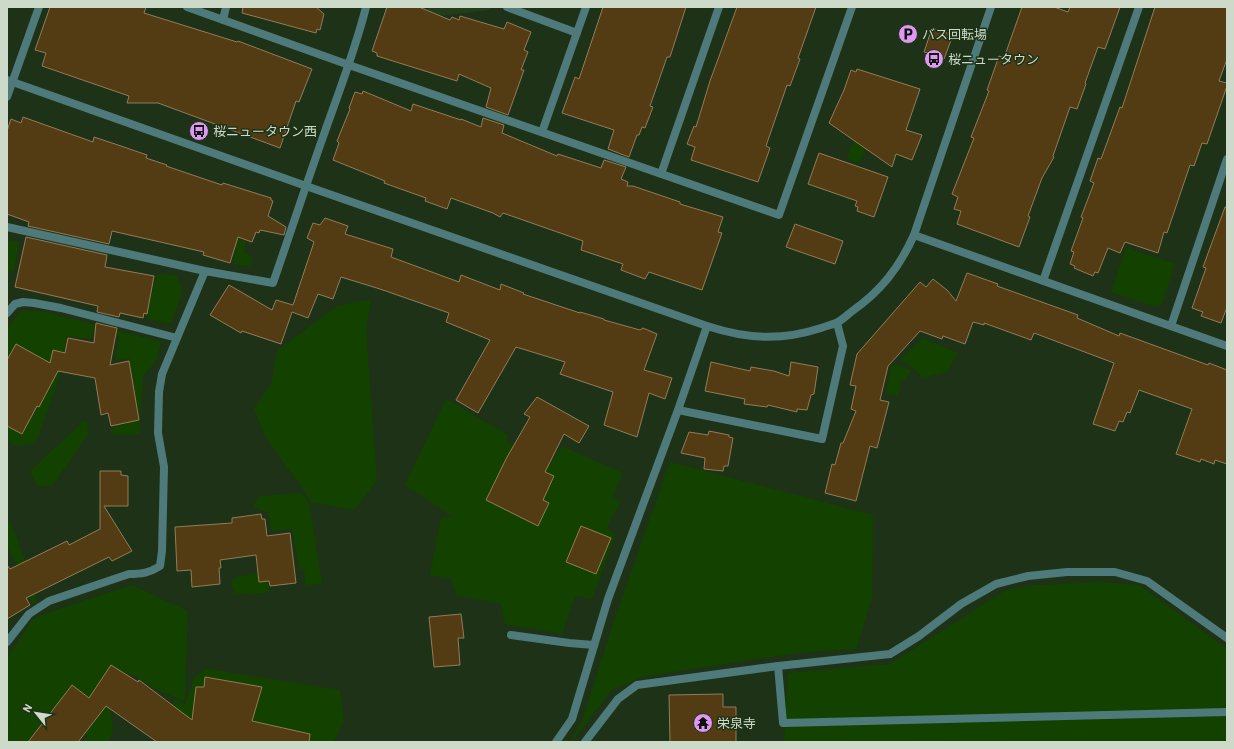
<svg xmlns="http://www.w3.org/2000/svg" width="1234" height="749" font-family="Barlow,'Noto Sans JP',sans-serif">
<rect width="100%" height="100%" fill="#1d3216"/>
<path fill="#233d1b" d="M 428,7 L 490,7 L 490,10 L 430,17 Z"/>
<path fill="#134200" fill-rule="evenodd" d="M 862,118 L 874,122 L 860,163 L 847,159 Z
M 239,234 L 238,239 L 246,242 L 243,252 L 252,256 L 250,266 L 233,264 L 236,250 L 236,246 L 232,244 Z
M 7,240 L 19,242 L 14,272 L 7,271 L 9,260 L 7,259 Z
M 1126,248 L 1175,264 L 1162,304 L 1153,306 L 1111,292 Z
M 157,274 L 176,275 L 183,290 L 172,321 L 167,324 L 146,318 Z
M 371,299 L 366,330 L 377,481 L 354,510 L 310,502 L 301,486 L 266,438 L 254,409 L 271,383 L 278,350 L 337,306 Z
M 21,311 L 40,311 L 161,342 L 157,359 L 143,377 L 139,434 L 111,435 L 111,428 L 140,420 L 129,358 L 115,360 L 119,337 L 92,332 L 90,339 L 67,336 L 59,377 L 37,440 L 33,444 L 16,446 L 7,440 L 7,426 L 20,433 L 48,378 L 7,358 L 7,330 L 15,318 Z
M 923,338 L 958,353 L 947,372 L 922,378 L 912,366 L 900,360 Z
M 892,364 L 911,370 L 906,379 L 901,380 L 898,396 L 886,394 Z
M 446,399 L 508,435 L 506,442 L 551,464 L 562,446 L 623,473 L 612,498 L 621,501 L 607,527 L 615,535 L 592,599 L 575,596 L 562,634 L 505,624 L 501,604 L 456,595 L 451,578 L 430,575 L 441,517 L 453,517 L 405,485 Z
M 86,419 L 89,433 L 52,486 L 37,486 L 30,471 Z
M 670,462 L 873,515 L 872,598 L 856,649 L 805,652 L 756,659 L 642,677 L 611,690 L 572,742 L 570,742 L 582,721 L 617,612 Z
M 302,493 L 310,506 L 322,584 L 305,586 L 304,569 L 299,569 L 292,529 L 271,531 L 268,512 L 253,507 L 260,496 Z
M 7,518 L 14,529 L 28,570 L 23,573 L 37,600 L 33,604 L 21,585 L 26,580 L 7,547 Z
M 265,572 L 270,592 L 252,594 L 235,593 L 231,583 L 234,578 L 240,576 Z
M 1100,582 L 1139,585 L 1227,649 L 1227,742 L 784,742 L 788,673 L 890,664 L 1006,590 L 1036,585 Z
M 132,585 L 188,611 L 185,701 L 159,691 L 130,673 L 117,696 L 109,699 L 113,729 L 109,742 L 84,742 L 88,737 L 84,734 L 100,707 L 72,685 L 32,736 L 39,742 L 24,742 L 21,739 L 18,742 L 7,742 L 7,725 L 10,723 L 7,720 L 7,658 L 33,619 L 56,610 ZM 111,665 L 128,675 L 117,691 L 105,675 Z
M 208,669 L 340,690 L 344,720 L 334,742 L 167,742 L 169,722 L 174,699 L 185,704 L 195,676 ZM 205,677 L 231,681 L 222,735 L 192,722 L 196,687 L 204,687 Z"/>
<path fill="#533c14" stroke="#927c5a" d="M 50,7 L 146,7 L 144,13 L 237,42 L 238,41 L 312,69 L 299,102 L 296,101 L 280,148 L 158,103 L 127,103 L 129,96 L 42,66 L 46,53 L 35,50 Z
M 243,7 L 316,7 L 324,14 L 320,30 L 317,29 L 316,33 L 242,13 Z
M 387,7 L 419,7 L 450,20 L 452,17 L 459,20 L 460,16 L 504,29 L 507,22 L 531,32 L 524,50 L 528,52 L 521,70 L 524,70 L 508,115 L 486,107 L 491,88 L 459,74 L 457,81 L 377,56 L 377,53 L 372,51 Z
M 603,7 L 686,7 L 670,57 L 667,57 L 650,106 L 653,107 L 645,128 L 642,127 L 639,135 L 637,135 L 629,157 L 608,149 L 614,130 L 562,113 L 575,77 L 579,79 Z
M 737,7 L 816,7 L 798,58 L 800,59 L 790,86 L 787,85 L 766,146 L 770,148 L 758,182 L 691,160 L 695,147 L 687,144 L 694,126 L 696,127 L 710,81 Z
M 1022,7 L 1054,7 L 1068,12 L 1070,7 L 1120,7 L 1105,49 L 1098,47 L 1085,83 L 1086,84 L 1077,109 L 1070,107 L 1053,156 L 1054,157 L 1042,178 L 1028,216 L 1030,217 L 1019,247 L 957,224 L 961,211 L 954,209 L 958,197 L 952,194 L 974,138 L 971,137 L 989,91 L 987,90 L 999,56 L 1004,58 Z
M 1155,7 L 1227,7 L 1227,59 L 1219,81 L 1227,83 L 1227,86 L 1207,144 L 1202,143 L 1194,166 L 1190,165 L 1167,233 L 1164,232 L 1158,253 L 1125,242 L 1120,253 L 1108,248 L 1098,273 L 1095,272 L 1093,276 L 1074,268 L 1075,266 L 1070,264 L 1074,252 L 1071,251 L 1083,218 L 1081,217 L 1094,183 L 1090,181 L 1098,158 L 1101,159 L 1120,107 L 1122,108 Z
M 932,28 L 953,35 L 944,59 L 924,52 Z
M 857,69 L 920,89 L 906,130 L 922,135 L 912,160 L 896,154 L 892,167 L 829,123 L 844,90 L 851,70 L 856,72 Z
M 363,91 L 411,111 L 413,104 L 461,120 L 461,119 L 481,127 L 483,118 L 504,125 L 502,133 L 557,156 L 558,154 L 601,168 L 604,160 L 626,167 L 621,179 L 628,182 L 627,186 L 633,186 L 680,202 L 680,204 L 723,217 L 718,232 L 722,233 L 702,290 L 649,272 L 645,279 L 621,270 L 623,264 L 581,250 L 583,241 L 503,213 L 500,217 L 493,213 L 451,198 L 447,209 L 425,201 L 426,198 L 384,183 L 385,181 L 333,160 L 339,143 L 337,141 L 350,109 L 349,108 L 355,92 L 362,94 Z
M 23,117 L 93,142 L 94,137 L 121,146 L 147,155 L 146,158 L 167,165 L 166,166 L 222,185 L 223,183 L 271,198 L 271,200 L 273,201 L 268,216 L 286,227 L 284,235 L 260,230 L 259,233 L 256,232 L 252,242 L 238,237 L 230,263 L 203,255 L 204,252 L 112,231 L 109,244 L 28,226 L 29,222 L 7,214 L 7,131 L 11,119 L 21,123 Z
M 819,153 L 888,177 L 874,217 L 857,211 L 858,207 L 855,206 L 857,201 L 808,184 Z
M 1225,207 L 1227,207 L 1227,307 L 1221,323 L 1201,316 L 1203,312 L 1192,308 L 1206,268 L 1203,267 Z
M 325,218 L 348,226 L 345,234 L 393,249 L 391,257 L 459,282 L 461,275 L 500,290 L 501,284 L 524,293 L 523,294 L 580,313 L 580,312 L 604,319 L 604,320 L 640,330 L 643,328 L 657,334 L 644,370 L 672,378 L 665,399 L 649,393 L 637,437 L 604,425 L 613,392 L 560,374 L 565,362 L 516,347 L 478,413 L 456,400 L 490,340 L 446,322 L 449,313 L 380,289 L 341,277 L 333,299 L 318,294 L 308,318 L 292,312 L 281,344 L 242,331 L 241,333 L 210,315 L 229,285 L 272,310 L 276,300 L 293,305 L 314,242 L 307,238 L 313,223 L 320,225 Z
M 795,224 L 843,241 L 835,264 L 786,247 Z
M 26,237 L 107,255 L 105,267 L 154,276 L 147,314 L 144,313 L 143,318 L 120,313 L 119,317 L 97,312 L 98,306 L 15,287 Z
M 967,273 L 998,284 L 997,286 L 1078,315 L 1077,318 L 1119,336 L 1120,333 L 1208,365 L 1209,363 L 1227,370 L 1227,464 L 1215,460 L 1214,464 L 1201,459 L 1200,462 L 1176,454 L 1192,409 L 1139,390 L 1130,413 L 1127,412 L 1123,422 L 1119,421 L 1115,431 L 1093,424 L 1114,363 L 1034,333 L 1031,340 L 984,323 L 984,325 L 973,322 L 965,344 L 943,336 L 942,339 L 920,331 L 888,366 L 880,400 L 889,402 L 877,448 L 870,446 L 856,501 L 825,493 L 832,464 L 835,465 L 841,443 L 843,443 L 856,411 L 851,409 L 856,386 L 850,385 L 857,354 L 920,282 L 926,287 L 933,279 L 947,290 L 956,301 Z
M 96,323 L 117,328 L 110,365 L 129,361 L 139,420 L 111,426 L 108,413 L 101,415 L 95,378 L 58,371 L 39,407 L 37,406 L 22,434 L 7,426 L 7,360 L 16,344 L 50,363 L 53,350 L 65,353 L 68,338 L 94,343 Z
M 711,362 L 750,371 L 751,367 L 774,371 L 789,376 L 791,362 L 818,367 L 814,394 L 811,395 L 807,410 L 797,409 L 797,412 L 768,405 L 767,407 L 744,404 L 745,399 L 705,391 Z
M 537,397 L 589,426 L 579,443 L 564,434 L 545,472 L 554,476 L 543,500 L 549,503 L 538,526 L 486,500 L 506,459 L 530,417 L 524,414 Z
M 709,431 L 729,435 L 729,437 L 733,438 L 728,466 L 724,466 L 723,471 L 704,469 L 705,458 L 681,453 L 689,432 L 708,435 Z
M 100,471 L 121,471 L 121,475 L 128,476 L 128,506 L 104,506 L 132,551 L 112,561 L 109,557 L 26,598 L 30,605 L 7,619 L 7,565 L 10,569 L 67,541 L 69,545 L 100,529 Z
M 261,514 L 262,519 L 265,519 L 267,536 L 290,533 L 296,583 L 270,586 L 269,581 L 259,582 L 256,555 L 220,560 L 221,568 L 219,568 L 220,584 L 192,587 L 191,570 L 177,571 L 175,527 L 232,523 L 232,518 Z
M 581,526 L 611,538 L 596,574 L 566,562 Z
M 461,614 L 464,638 L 458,638 L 460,665 L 434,667 L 429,617 Z
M 111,665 L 138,682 L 139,680 L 192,720 L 196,687 L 204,687 L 205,677 L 262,687 L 252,721 L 310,734 L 309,742 L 157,742 L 106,706 L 78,742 L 28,742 L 72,685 L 89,698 Z
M 723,694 L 723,707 L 736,707 L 736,742 L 670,742 L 669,695 Z"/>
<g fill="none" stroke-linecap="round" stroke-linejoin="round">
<path stroke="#4e7a7b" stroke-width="8" d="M 511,635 L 569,643 L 594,645
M 778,666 L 783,723 L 1227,712"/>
<path stroke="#4e7a7b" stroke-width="8" d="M 187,7 L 349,65 L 779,215 L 852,7
M 507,7 L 577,33
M 223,20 L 226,7
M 7,97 L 39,7
M 542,132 L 586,7
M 661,174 L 719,7
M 7,227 L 205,271 L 273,283 C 290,234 306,185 323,137 C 338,94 355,51 366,7
M 914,235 L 1227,346
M 1043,281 L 1139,7
M 7,313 L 15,304 L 23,302 L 34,303 L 61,308 L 177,338
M 1171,326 L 1227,159
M 678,410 L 822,439 L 843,346 L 837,323
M 7,642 L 29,614 L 49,601 L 129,574 C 142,574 149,573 160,566 L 162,551 L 164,467 L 158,433 L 159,392 L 162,374 L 205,271
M 556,742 L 572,719 L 608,599 L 678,410 L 707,326
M 585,742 L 618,699 L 637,685 L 778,666 L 890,654 L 919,636 L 961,604 L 996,584 L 1028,576 L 1067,572 L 1115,572 L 1147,581 L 1227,638"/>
<path stroke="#4e7a7b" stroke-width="8" d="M 7,80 L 306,186 L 707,326 C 747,339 781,341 821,328 C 826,326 831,325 836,323 C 841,321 846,316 851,312 C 881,291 899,268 914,235 L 991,7"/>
</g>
<defs>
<symbol id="parking-disc" viewBox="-11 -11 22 22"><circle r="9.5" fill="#de98f2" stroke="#1d3216"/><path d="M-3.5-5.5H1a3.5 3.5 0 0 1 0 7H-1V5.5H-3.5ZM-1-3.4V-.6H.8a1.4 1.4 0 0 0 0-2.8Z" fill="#111"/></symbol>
<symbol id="bus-disc" viewBox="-11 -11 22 22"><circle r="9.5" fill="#de98f2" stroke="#1d3216"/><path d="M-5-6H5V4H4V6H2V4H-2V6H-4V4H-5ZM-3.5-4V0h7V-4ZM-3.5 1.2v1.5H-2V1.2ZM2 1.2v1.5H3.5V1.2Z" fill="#111"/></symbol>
<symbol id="temple-disc" viewBox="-11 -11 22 22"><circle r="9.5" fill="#de98f2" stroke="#1d3216"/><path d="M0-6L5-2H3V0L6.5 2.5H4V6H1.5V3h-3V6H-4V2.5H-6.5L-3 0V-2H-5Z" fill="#111"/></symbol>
</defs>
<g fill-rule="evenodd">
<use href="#parking-disc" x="897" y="23" width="22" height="22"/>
<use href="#bus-disc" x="923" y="48" width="22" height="22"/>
<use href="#bus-disc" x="188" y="120" width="22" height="22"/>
<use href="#temple-disc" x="692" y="712" width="22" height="22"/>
</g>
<g text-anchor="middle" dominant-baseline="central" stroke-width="3" stroke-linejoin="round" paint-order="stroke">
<g font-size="13" fill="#cddac9" stroke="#1d3216" text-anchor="start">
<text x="922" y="34">バス回転場</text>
<text x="948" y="59">桜ニュータウン</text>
<text x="213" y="131">桜ニュータウン西</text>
<text x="717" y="723">栄泉寺</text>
</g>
</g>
<rect width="1234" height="749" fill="none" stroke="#cddac9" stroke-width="16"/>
<g transform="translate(36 713) rotate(300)" stroke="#1d3216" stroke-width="3" paint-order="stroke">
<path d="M0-3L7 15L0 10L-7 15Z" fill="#cddac9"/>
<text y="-6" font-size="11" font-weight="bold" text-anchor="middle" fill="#cddac9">N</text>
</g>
</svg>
